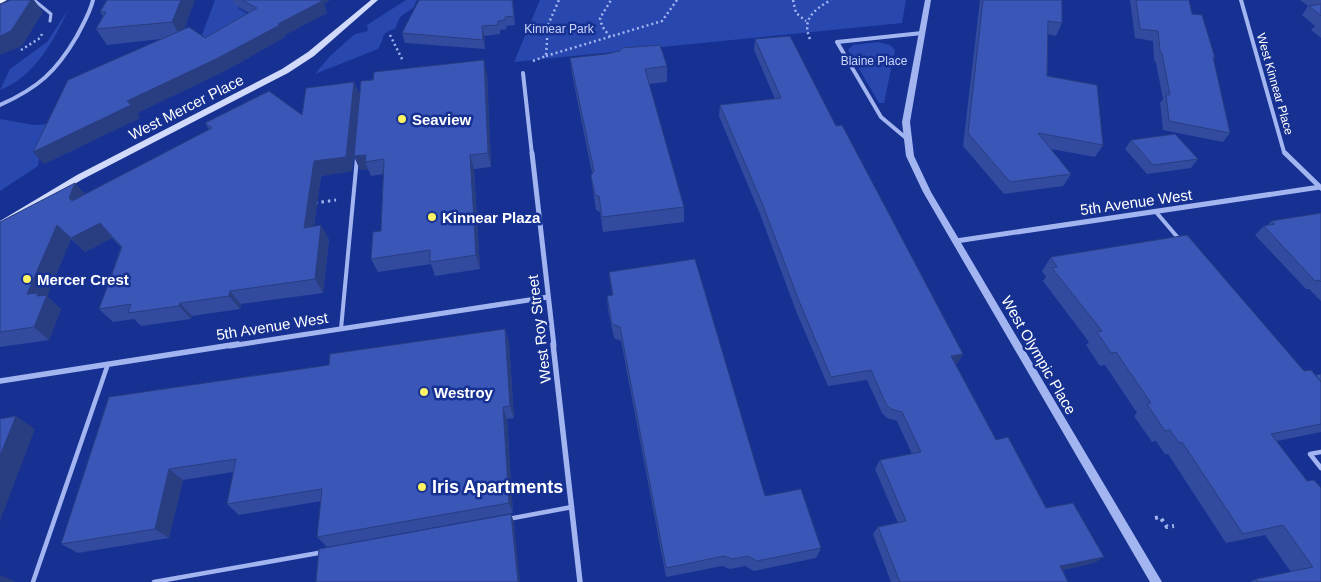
<svg xmlns="http://www.w3.org/2000/svg" width="1321" height="582" font-family="Helvetica,sans-serif">
<rect width="100%" height="100%" fill="#163191"/>
<path fill="#2848af" d="M 215,0 L 246,0 L 238,8 L 261,22 L 217,46 L 202,35 Z
M 406,0 L 417,0 L 413,8 L 400,17 L 395,29 C 379,33 386,37 378,49 L 315,74 L 330,56 L 355,34 L 368,31 L 367,25 Z
M 540,0 L 906,0 L 902,23 L 514,62 Z
M 68,10 C 54,41 34,77 0,90 L 10,69 L 47,42 Z
M 878,42 L 890,45 L 895,50 L 884,103 L 879,103 L 848,50 L 853,45 Z
M 0,119 L 33,125 L 51,124 L 40,153 L 38,166 L 0,191 Z"/>
<g fill="none" stroke-linecap="round" stroke-linejoin="round">
<path stroke="#a3b5f0" stroke-width="2.5" stroke-dasharray="2 3" stroke-linecap="butt" d="M 793,0 L 796,13 L 806,21
M 390,35 L 403,61
M 610,37 L 602,26 L 600,18 L 611,0
M 810,39 C 801,19 815,9 831,0
M 21,50 L 40,38 L 42,34
M 546,56 L 662,21 L 677,0
M 533,61 L 546,56 L 548,25 L 559,0"/>
<path stroke="#a3b5f0" stroke-width="3" stroke-dasharray="2.5 4" stroke-linecap="butt" d="M 315,203 L 336,200"/>
<path stroke="#a3b5f0" stroke-width="4" stroke-dasharray="3 4.5" stroke-linecap="butt" d="M 1155,518 L 1160,517 L 1167,527 L 1174,526"/>
<path stroke="#a3b5f0" stroke-width="3" d="M 34,0 L 51,14 L 50,21"/>
<path stroke="#a3b5f0" stroke-width="4" d="M 1156,212 L 1179,239
M 341,329 L 357,158"/>
<path stroke="#a3b5f0" stroke-width="4.5" d="M 1321,452 L 1310,454 L 1321,468
M 508,519 L 572,507
M 33,582 L 108,364
M 154,582 L 324,552"/>
<path stroke="#a3b5f0" stroke-width="4" d="M 1241,0 L 1284,152 L 1287,155
M 523,73 L 532,155
M 0,105 C 38,88 56,72 77,36 C 83,24 90,13 93,0
M 906,138 L 881,117 L 837,42 L 922,33"/>
<path stroke="#a3b5f0" stroke-width="5" d="M 532,153 L 554,346
M 1285,153 L 1321,188
M 956,241 L 1320,187
M 230,346 L 548,297"/>
<path stroke="#a3b5f0" stroke-width="5.5" d="M 553,344 L 580,582
M 0,381 L 238,344"/>
<path fill="#a3b5f0" fill-rule="evenodd" d="M 925,0 L 931,0 L 910,122 L 914,156 L 931,192 L 1162,582 L 1150,582 L 923,192 L 906,156 L 902,122 Z"/>
<path fill="#d1dafb" fill-rule="evenodd" d="M 371,0 L 378,0 L 314,56 L 288,73 L 83,179 L 0,228 L 0,221 L 77,175 L 282,69 L 308,52 Z"/>
<path fill="#ecefff" fill-rule="evenodd" d="M 0,0 L 7,0 L 0,4 Z"/>
</g>
<path fill="#324b9e" d="M 195,0 L 184,29 L 205,38 L 249,13 L 235,5 L 232,0 L 330,0 L 324,4 L 327,13 L 285,35 L 285,37 L 225,71 L 137,113 L 140,118 L 44,164 L 161,39 L 107,45 L 96,29 L 103,16 L 100,12 Z
M 513,0 L 515,25 L 506,26 L 507,29 L 500,30 L 500,34 L 484,36 L 485,49 L 405,43 L 402,33 Z
M 980,0 L 1062,0 L 1062,23 L 1056,36 L 1048,34 L 1047,76 L 1103,145 L 1095,157 L 1051,149 L 1071,174 L 1063,186 L 1004,194 L 963,146 Z
M 1130,0 L 1189,0 L 1192,14 L 1215,58 L 1213,60 L 1230,133 L 1223,142 L 1163,130 L 1160,103 L 1163,99 L 1156,63 L 1154,60 L 1153,41 L 1135,38 Z
M 1300,0 L 1321,0 L 1321,38 L 1311,30 L 1315,26 L 1302,15 L 1308,6 Z
M 755,39 L 836,126 L 963,354 L 957,364 L 955,364 L 996,440 L 1046,508 L 1094,563 L 1063,570 L 1068,582 L 891,582 L 873,534 L 878,527 L 898,523 L 875,469 L 880,460 L 912,454 L 897,421 L 887,418 L 882,413 L 867,380 L 828,386 L 796,311 L 760,214 L 719,116 L 720,105 L 775,99 L 754,50 Z
M 570,58 L 667,66 L 667,82 L 649,84 L 684,207 L 684,222 L 603,232 L 600,212 L 596,210 L 593,191 L 591,176 L 592,173 L 572,74 Z
M 487,74 L 491,167 L 474,169 L 480,269 L 435,276 L 431,264 L 378,272 L 371,259 L 381,231 L 384,174 L 371,176 L 368,169 L 360,170 L 354,156 L 352,171 L 321,176 L 314,226 L 329,239 L 323,293 L 241,304 L 240,309 L 192,316 L 191,319 L 141,326 L 134,319 L 113,322 L 99,309 L 121,247 L 112,238 L 85,252 L 71,239 L 47,296 L 61,309 L 49,340 L 0,347 L 0,222 L 85,194 L 209,130 L 205,123 L 302,115 L 354,82 L 360,96 Z
M 1131,140 L 1198,159 L 1191,168 L 1147,174 L 1125,149 Z
M 1321,213 L 1321,301 L 1309,289 L 1306,289 L 1255,235 L 1264,226 L 1267,226 L 1271,221 Z
M 1051,257 L 1304,371 L 1316,375 L 1321,374 L 1321,432 L 1277,441 L 1321,582 L 1250,582 L 1256,579 L 1291,572 L 1265,535 L 1226,543 L 1168,454 L 1165,454 L 1156,441 L 1152,442 L 1134,416 L 1137,413 L 1105,365 L 1100,366 L 1086,345 L 1089,342 L 1043,281 L 1046,277 L 1042,271 Z
M 609,272 L 765,496 L 821,548 L 816,558 L 754,571 L 745,566 L 730,569 L 722,566 L 666,577 L 621,341 L 614,338 L 608,310 L 607,296 L 612,295 Z
M 505,329 L 509,342 L 514,418 L 507,419 L 513,513 L 327,547 L 317,537 L 321,501 L 239,515 L 227,504 L 233,472 L 183,480 L 169,538 L 78,553 L 61,544 L 109,397 L 329,365 Z"/>
<path fill="#293d81" d="M 31,0 L 34,0 L 43,12 L 22,46 L 0,55 L 0,36 Z
M 181,0 L 195,0 L 181,37 L 172,22 Z
M 314,0 L 330,0 L 324,4 L 327,13 L 285,35 L 285,37 L 225,71 L 137,113 L 140,118 L 44,164 L 33,152 L 127,101 L 278,24 Z
M 482,26 L 484,36 L 485,49 L 483,40 Z
M 484,60 L 487,74 L 491,167 L 488,153 Z
M 354,82 L 360,96 L 352,171 L 321,176 L 312,242 L 304,228 L 314,161 Z
M 366,155 L 365,162 L 368,169 L 360,170 L 354,156 Z
M 470,155 L 474,169 L 480,269 L 476,255 Z
M 75,183 L 88,197 L 82,212 L 69,198 Z
M 100,223 L 112,238 L 85,252 L 71,238 Z
M 57,225 L 71,239 L 47,296 L 61,309 L 49,340 L 34,327 L 27,294 Z
M 321,225 L 329,239 L 323,293 L 315,279 Z
M 230,291 L 241,304 L 240,309 L 229,296 Z
M 180,303 L 192,316 L 191,319 L 179,306 Z
M 505,329 L 509,342 L 514,418 L 510,406 Z
M 963,354 L 957,364 L 946,366 L 951,356 Z
M 503,407 L 507,419 L 513,513 L 509,503 Z
M 16,416 L 35,429 L 0,521 L 0,456 Z
M 169,469 L 183,480 L 169,538 L 155,529 Z
M 511,514 L 514,522 L 520,582 L 518,582 Z
M 1104,557 L 1094,563 L 1051,573 L 1060,566 Z
M 0,575 L 16,582 L 0,582 Z"/>
<path fill="#3a57b8" stroke="#293d81" d="M 11,0 L 31,0 L 11,31 L 0,36 L 0,4 Z
M 107,0 L 181,0 L 172,22 L 96,29 L 106,12 L 100,12 Z
M 242,0 L 321,0 L 322,1 L 278,24 L 280,25 L 218,58 L 127,101 L 131,105 L 33,152 L 68,80 L 189,27 L 205,38 L 257,8 Z
M 419,0 L 512,0 L 514,16 L 505,17 L 505,20 L 498,21 L 498,25 L 482,26 L 483,40 L 402,33 Z
M 983,0 L 1062,0 L 1062,23 L 1048,21 L 1047,76 L 1097,85 L 1103,145 L 1038,133 L 1071,174 L 1010,182 L 968,133 Z
M 1136,0 L 1189,0 L 1192,14 L 1202,15 L 1215,58 L 1213,57 L 1230,133 L 1169,121 L 1166,94 L 1170,95 L 1162,53 L 1160,51 L 1158,31 L 1140,29 Z
M 1321,4 L 1321,16 L 1309,6 Z
M 790,36 L 836,126 L 842,125 L 963,354 L 951,356 L 996,440 L 1008,437 L 1046,508 L 1073,503 L 1104,557 L 1060,566 L 1068,582 L 900,582 L 878,527 L 906,521 L 880,460 L 921,452 L 902,412 L 891,409 L 886,404 L 871,370 L 831,377 L 799,301 L 762,203 L 720,105 L 781,98 L 755,39 Z
M 660,45 L 667,66 L 645,69 L 684,207 L 602,217 L 599,196 L 595,195 L 591,176 L 594,171 L 570,58 L 606,54 L 620,51 L 622,48 Z
M 484,60 L 488,153 L 470,155 L 476,255 L 430,262 L 430,250 L 371,259 L 373,232 L 381,231 L 384,159 L 365,162 L 366,155 L 354,156 L 361,81 L 373,80 L 374,72 Z
M 354,82 L 346,157 L 314,161 L 304,228 L 321,225 L 315,279 L 230,291 L 229,296 L 180,303 L 179,306 L 128,313 L 131,304 L 99,309 L 122,247 L 100,223 L 71,238 L 57,225 L 27,294 L 38,293 L 37,296 L 47,295 L 34,327 L 0,332 L 0,222 L 75,183 L 69,198 L 72,201 L 212,128 L 205,123 L 269,91 L 302,115 L 306,88 Z
M 1175,134 L 1198,159 L 1153,165 L 1131,140 Z
M 1321,213 L 1321,282 L 1319,280 L 1315,281 L 1264,226 L 1275,224 L 1271,221 Z
M 1187,235 L 1304,371 L 1311,370 L 1321,382 L 1321,424 L 1271,434 L 1307,481 L 1314,480 L 1321,488 L 1321,582 L 1258,582 L 1256,579 L 1313,567 L 1283,525 L 1243,534 L 1182,442 L 1179,443 L 1170,430 L 1165,431 L 1147,404 L 1151,403 L 1116,352 L 1111,353 L 1097,332 L 1102,331 L 1052,268 L 1057,267 L 1051,257 Z
M 695,259 L 765,496 L 801,489 L 821,548 L 757,561 L 748,556 L 732,559 L 724,556 L 666,568 L 620,327 L 612,324 L 607,296 L 613,295 L 609,272 Z
M 505,329 L 510,406 L 503,407 L 509,503 L 317,537 L 322,489 L 227,504 L 236,459 L 169,469 L 155,529 L 61,544 L 109,397 L 329,365 L 330,354 Z
M 1321,374 L 1321,382 L 1316,375 Z
M 16,416 L 0,456 L 0,419 Z
M 511,514 L 518,581 L 519,581 L 519,582 L 316,582 L 319,549 Z"/>
<g fill="#fff462" stroke="#163191" stroke-width="2">
<circle cx="402" cy="119" r="5"/>
<circle cx="432" cy="217" r="5"/>
<circle cx="27" cy="279" r="5"/>
<circle cx="424" cy="392" r="5"/>
<circle cx="422" cy="487" r="5"/>
</g>
<g text-anchor="middle" dominant-baseline="central" stroke-width="5" stroke-linejoin="round" paint-order="stroke">
<g font-size="12" fill="#cad5fc" stroke="#163191">
<text x="559" y="29">Kinnear Park</text>
<text x="874" y="61">Blaine Place</text>
</g>
<g font-size="12" fill="#fff" stroke="#163191">
<text transform="translate(1275 84) rotate(74)">West Kinnear Place</text>
</g>
<g font-size="15" fill="#fff" stroke="#163191">
<text transform="translate(186 107) rotate(-27)">West Mercer Place</text>
<text transform="translate(1136 202) rotate(-8)">5th Avenue West</text>
<text transform="translate(272 326) rotate(-9)">5th Avenue West</text>
<text transform="translate(539 329) rotate(-97)">West Roy Street</text>
<text transform="translate(1039 355) rotate(60)">West Olympic Place</text>
</g>
<g font-size="15" font-weight="bold" fill="#fff" stroke="#163191" text-anchor="start">
<text x="412" y="119">Seaview</text>
<text x="442" y="217">Kinnear Plaza</text>
<text x="37" y="279">Mercer Crest</text>
<text x="434" y="392">Westroy</text>
</g>
<g font-size="18" font-weight="bold" fill="#fff" stroke="#163191" text-anchor="start">
<text x="432" y="487">Iris Apartments</text>
</g>
</g>
</svg>
